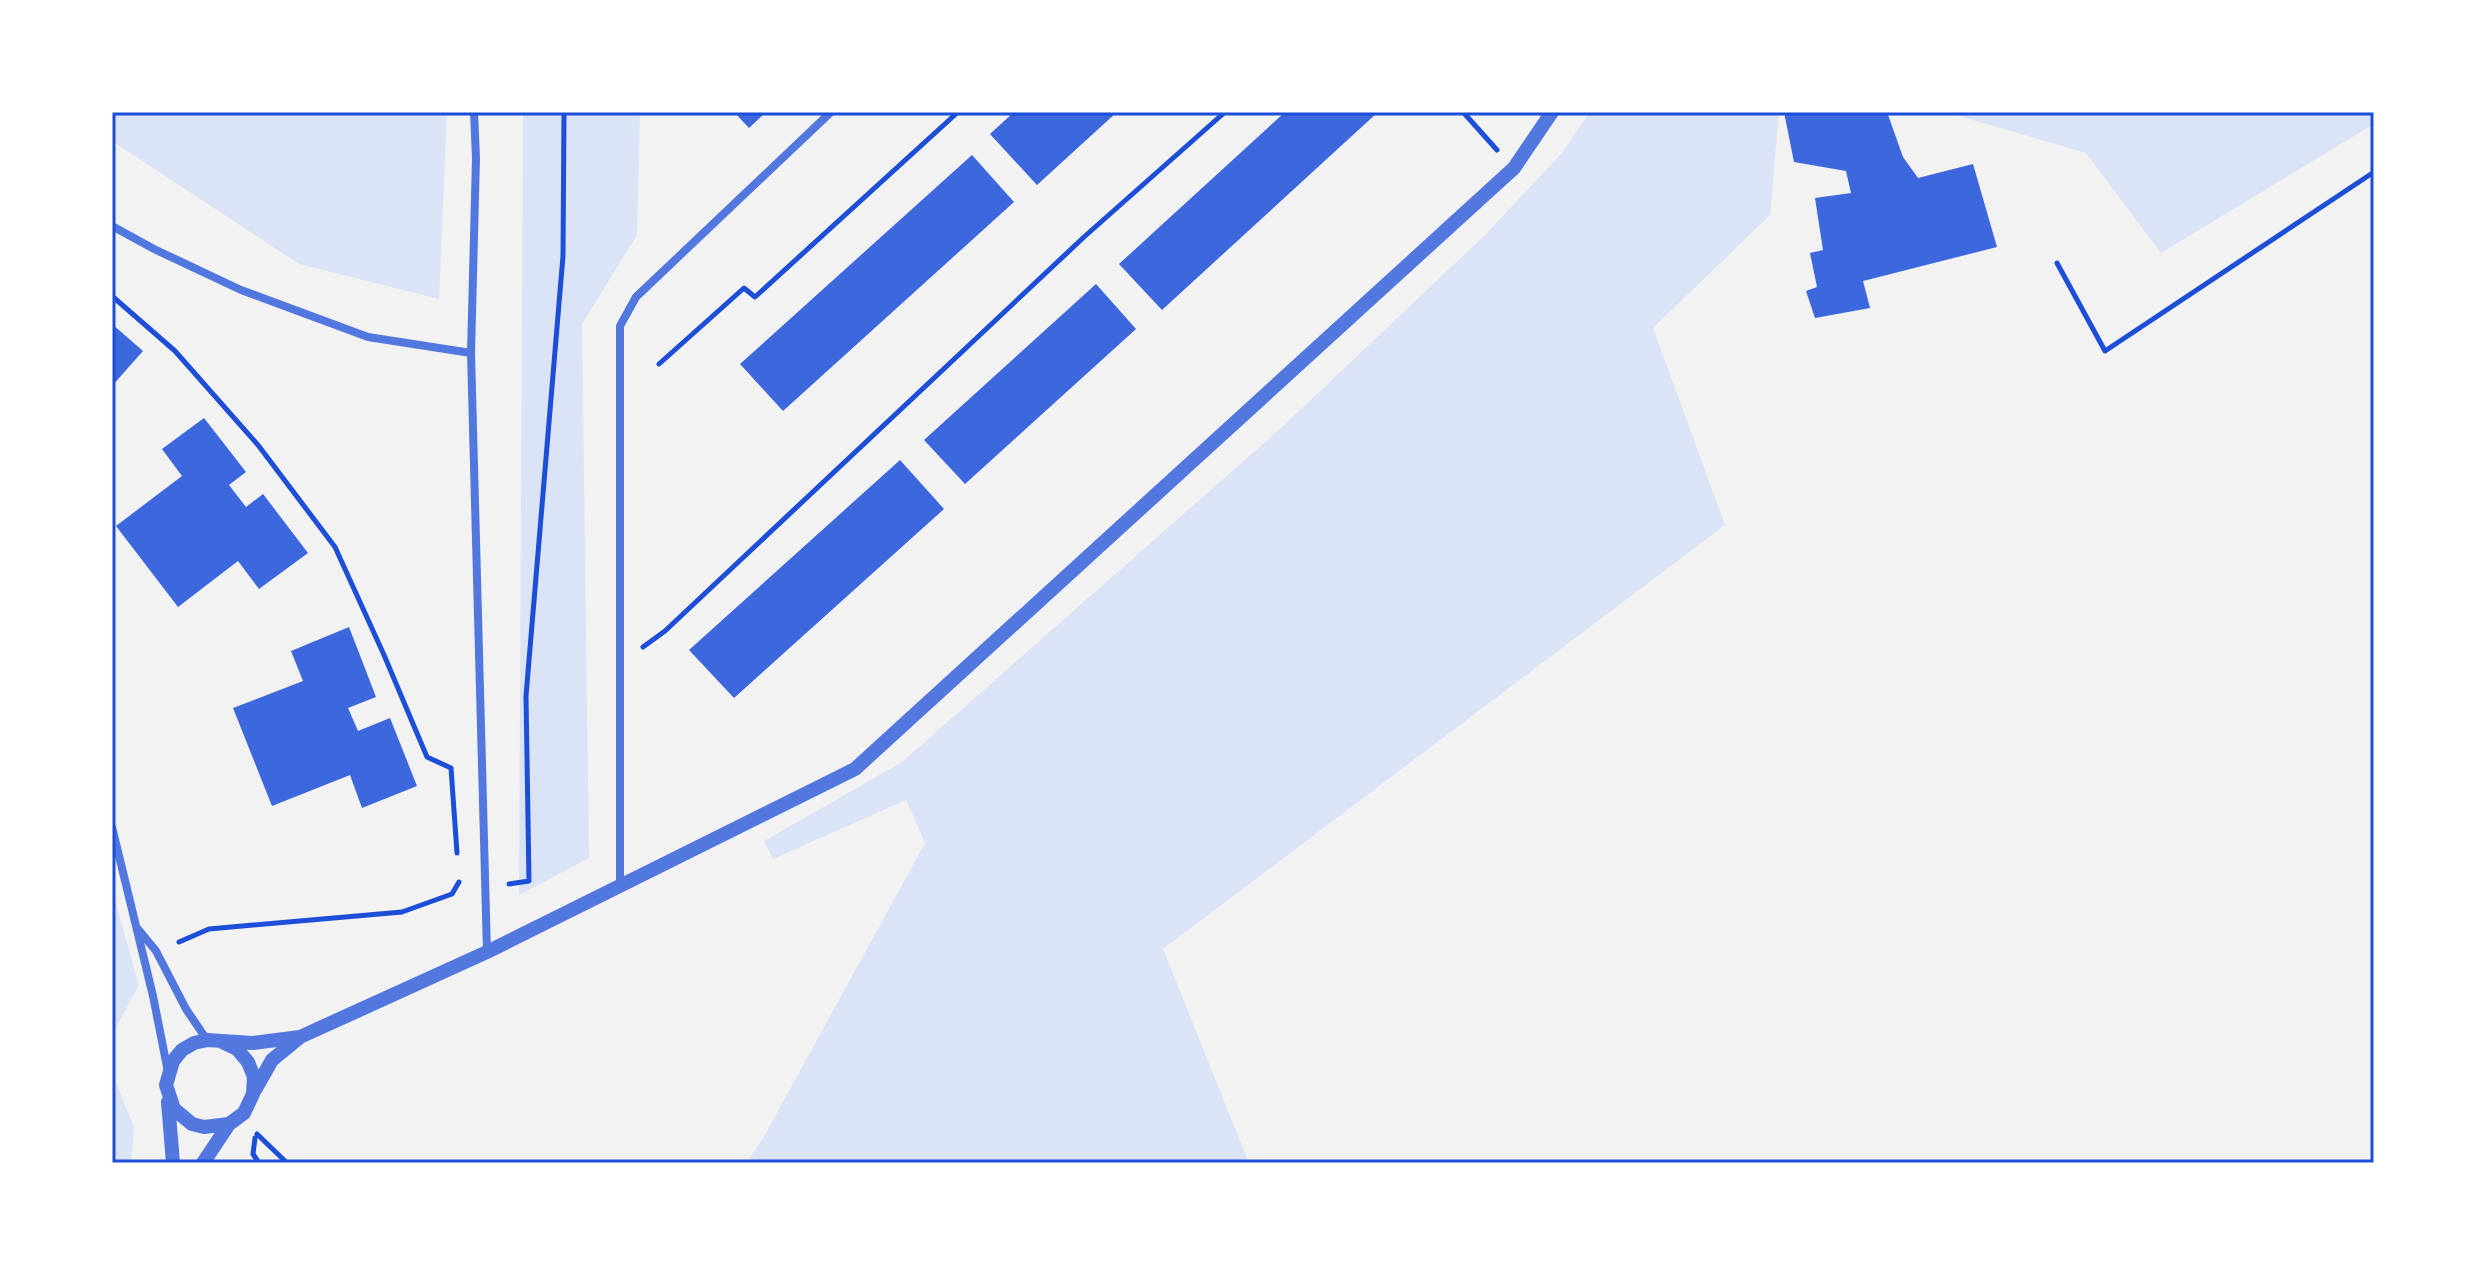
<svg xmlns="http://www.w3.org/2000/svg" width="2486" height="1275" font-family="Cabin,sans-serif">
<rect width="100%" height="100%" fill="#f2f2f2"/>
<path fill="#dbe4f7" d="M 112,112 L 447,112 L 439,299 L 299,264 L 112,141 Z
M 523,112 L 640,112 L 637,235 L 582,324 L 589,858 L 519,895 Z
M 1590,112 L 1779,112 L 1770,215 L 1653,328 L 1725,525 L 1163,949 L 1249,1163 L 746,1163 L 762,1140 L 925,843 L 906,800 L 773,859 L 764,841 L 902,762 L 1281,428 L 1485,235 L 1561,154 Z
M 1957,112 L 2374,112 L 2374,124 L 2161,253 L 2086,153 L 1959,116 Z
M 112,890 L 139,985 L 112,1035 Z
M 112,1073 L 134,1127 L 131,1163 L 112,1163 Z"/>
<path fill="#3d67dc" d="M 734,112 L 766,112 L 749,128 Z
M 1014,112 L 1117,112 L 1037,185 L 990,134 Z
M 1285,112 L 1378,112 L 1162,310 L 1119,264 Z
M 1784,112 L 1887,112 L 1903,157 L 1918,178 L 1973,164 L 1997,247 L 1863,281 L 1870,308 L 1815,318 L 1806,291 L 1817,287 L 1810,253 L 1823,250 L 1815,198 L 1851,193 L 1846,171 L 1794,162 Z
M 972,155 L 1014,202 L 783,411 L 740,364 Z
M 1096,284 L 1136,329 L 965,484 L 924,440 Z
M 112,324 L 143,351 L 112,386 Z
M 204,418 L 246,472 L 229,485 L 246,507 L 263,494 L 308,553 L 259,589 L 238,561 L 178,607 L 116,526 L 182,476 L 162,449 Z
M 900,460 L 944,509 L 734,698 L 689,650 Z
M 349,627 L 376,697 L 348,708 L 358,731 L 390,718 L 417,786 L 362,808 L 350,775 L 272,806 L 233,708 L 303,681 L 291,651 Z"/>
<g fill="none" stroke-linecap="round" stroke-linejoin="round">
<path stroke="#1d4ed8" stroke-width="5" d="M 1463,112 L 1497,150
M 2057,263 L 2105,351 L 2374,172
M 112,296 L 175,351 L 258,445 L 335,547 L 384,655 L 427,757 L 451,768 L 457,853
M 659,364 L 744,288 L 755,297 L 958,112
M 643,647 L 665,631 L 1084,237 L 1225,112
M 509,884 L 529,881 L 526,696 L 563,256 L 564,112
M 179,942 L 209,929 L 402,912 L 452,894 L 459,882
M 257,1134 L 287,1163
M 255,1138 L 253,1154 L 259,1163"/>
<path stroke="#5277de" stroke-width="8" d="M 474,112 L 476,158 L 471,353 L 487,952
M 112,226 L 154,249 L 241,290 L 368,337 L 471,353
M 112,827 L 153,996 L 168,1072
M 620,887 L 620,326 L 636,297 L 831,112
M 138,929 L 156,951 L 186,1009 L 207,1040"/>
<path stroke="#5277de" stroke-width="14" d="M 222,1042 L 237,1049 L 248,1062 L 254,1077 L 253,1094 L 244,1113 L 229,1124 L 204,1127 L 192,1124 L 174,1109 L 166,1085 L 173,1061 L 182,1050 L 194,1043 L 207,1040 L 253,1043 L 300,1037 L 487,952 L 855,769 L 1514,168 L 1552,112
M 255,1090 L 272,1060 L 300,1037
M 168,1102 L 173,1163
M 203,1163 L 229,1124"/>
</g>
<rect width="2486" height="1275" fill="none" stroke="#ffffff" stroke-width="228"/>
<rect x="114" y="114" width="2258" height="1047" fill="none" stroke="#1d4ed8" stroke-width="3"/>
</svg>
